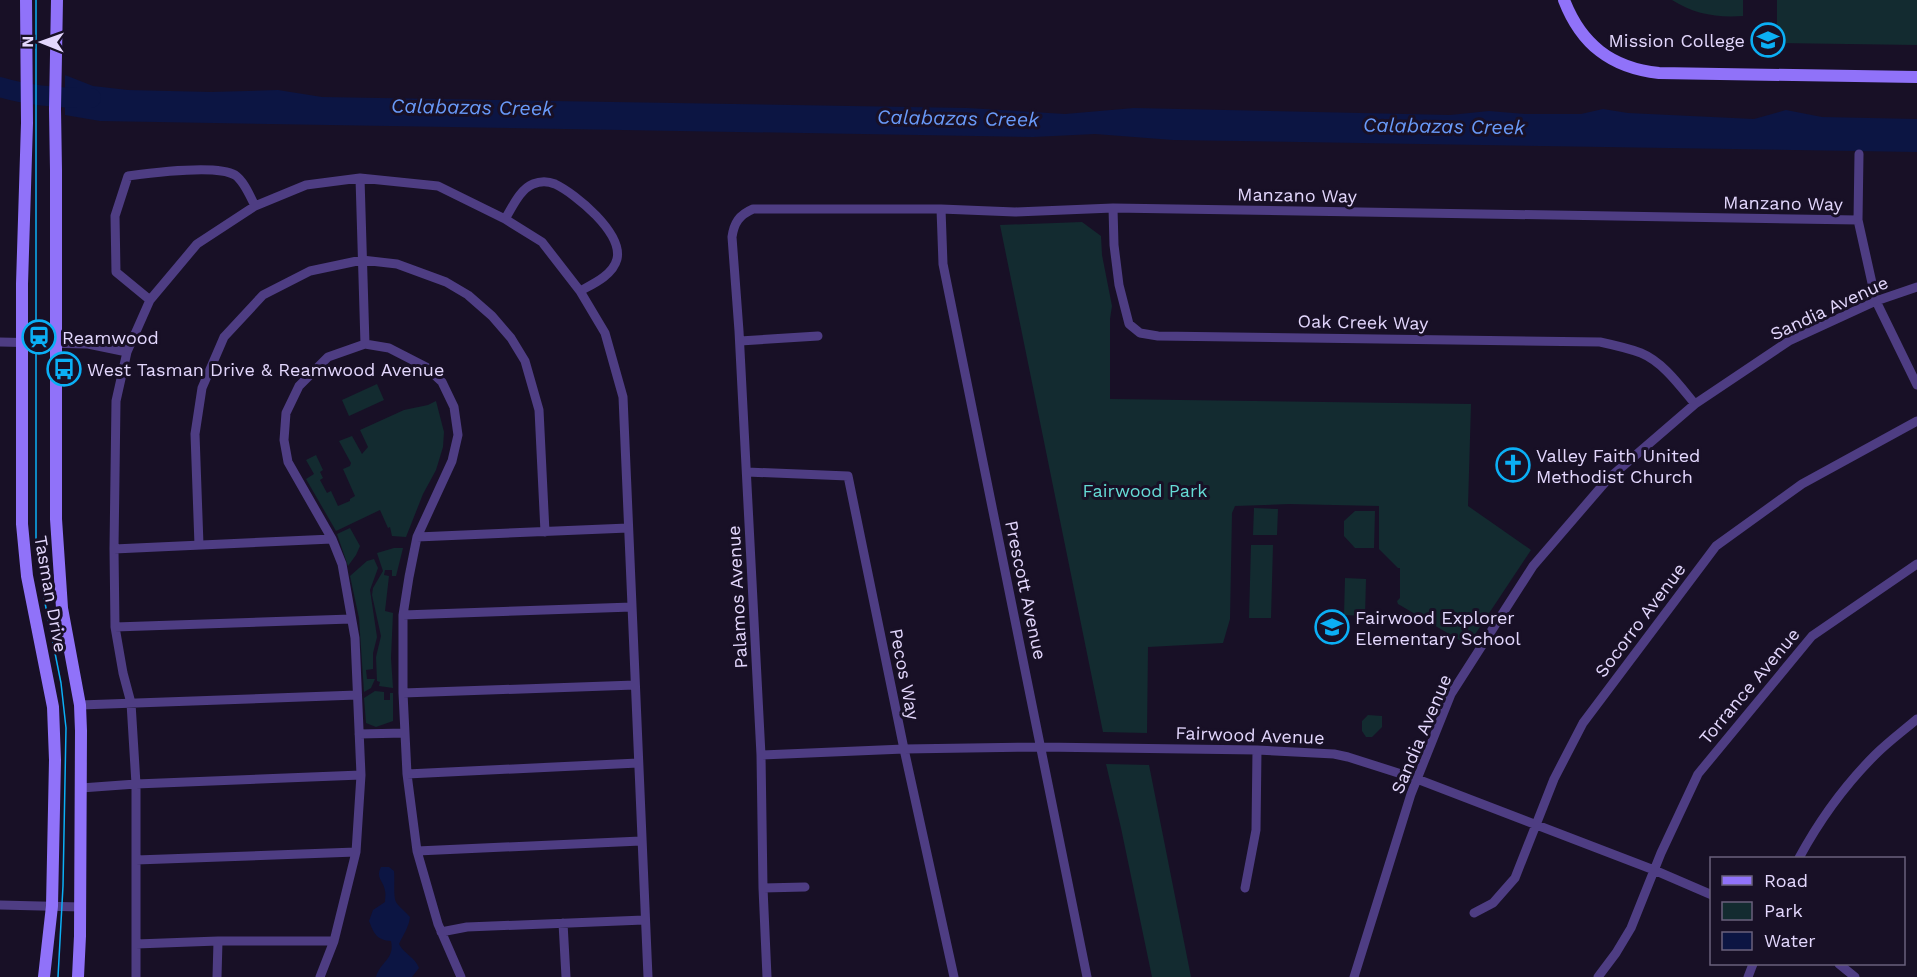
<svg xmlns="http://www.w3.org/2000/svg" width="1917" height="977" font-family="'Work Sans',sans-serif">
<rect width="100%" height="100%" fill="#181026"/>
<path fill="#132b30" d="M 1672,0 L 1743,0 L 1743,16 C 1717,18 1694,14 1672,0 Z
M 1777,0 L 1917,0 L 1917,45 L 1777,43 Z
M 1082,222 L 1101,236 L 1102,255 L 1112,306 L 1110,319 L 1110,399 L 1471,404 L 1468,506 L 1531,550 L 1468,645 L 1398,604 L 1397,601 L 1400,598 L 1400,568 L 1398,568 L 1379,549 L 1379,506 L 1289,504 L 1235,506 L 1232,513 L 1230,619 L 1223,643 L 1148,647 L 1147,733 L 1103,732 L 1000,225 Z
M 377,384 L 384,400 L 349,416 L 342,400 Z
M 436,401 L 444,432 L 443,447 L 436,470 L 423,494 L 406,537 L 392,536 L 390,527 L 388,528 L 380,510 L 336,531 L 306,479 L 314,474 L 306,460 L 316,455 L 323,470 L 320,472 L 323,478 L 320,480 L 327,493 L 331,491 L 338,506 L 350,501 L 350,499 L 355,496 L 343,469 L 350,466 L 351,463 L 339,441 L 352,436 L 362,454 L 368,447 L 360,430 L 404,410 L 428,405 Z
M 1254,508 L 1278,509 L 1277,535 L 1253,535 Z
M 1355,511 L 1375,511 L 1374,548 L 1355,548 L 1344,536 L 1344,521 Z
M 350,528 L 360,546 L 356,555 L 348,566 L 337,534 Z
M 1251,545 L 1273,545 L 1271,618 L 1249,618 Z
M 394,548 L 403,548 L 396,576 L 392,576 L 392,570 L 385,570 L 384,575 L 389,576 L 385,611 L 393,613 L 391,658 L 393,688 L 379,686 L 380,682 L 377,681 L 376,657 L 381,636 L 372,595 L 373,588 L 383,571 L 377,553 Z
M 374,559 L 378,568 L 370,590 L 377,637 L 373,653 L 373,669 L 366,670 L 367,679 L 375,679 L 371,688 L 364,692 L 359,618 L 350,576 L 367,561 Z
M 1345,578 L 1366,579 L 1365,616 L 1344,615 Z
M 375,691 L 384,692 L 384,700 L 390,700 L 390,693 L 393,693 L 393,721 L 376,727 L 366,723 L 364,698 Z
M 1368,715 L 1382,716 L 1382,727 L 1372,737 L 1366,737 L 1362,731 L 1362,721 Z
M 1106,764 L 1149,765 L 1191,977 L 1152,977 L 1121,828 Z"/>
<path fill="#0c1543" d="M 65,75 L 93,86 L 128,90 L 211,92 L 278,90 L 322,97 L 967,108 L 1065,114 L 1134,108 L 1450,115 L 1489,111 L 1525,114 L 1581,114 L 1603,109 L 1628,113 L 1754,119 L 1786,110 L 1822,117 L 1917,119 L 1917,152 L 1173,140 L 1095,134 L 1033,137 L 100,121 L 65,115 Z
M 381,867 L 389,867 L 394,871 C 395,879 393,896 396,902 C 399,907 406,912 410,917 C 409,927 403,935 399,944 C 404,954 415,957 419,968 L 412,977 L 376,977 C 380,962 395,959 391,941 C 377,940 374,934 369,921 L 373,910 L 385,902 C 385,898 386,894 385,891 C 384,881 375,878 381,867 Z"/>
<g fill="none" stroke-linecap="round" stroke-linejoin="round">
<path stroke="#0c1543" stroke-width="20" d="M 0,87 C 29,96 60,98 91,98"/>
<path stroke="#4e3d83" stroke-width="9" d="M 1859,154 L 1858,220 L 1876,301 L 1917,385
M 360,178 L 365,344
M 1113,208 L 1114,245 L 1119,285 L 1129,324 L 1140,333 L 1158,336 L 1600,342 C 1614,345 1628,348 1641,353 C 1663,362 1680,386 1695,404
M 941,209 L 943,264 L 1087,977
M 505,219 C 512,208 520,189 533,184 C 540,181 548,181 555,184 C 576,194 623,233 617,259 C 613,275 593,284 580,291
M 150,300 L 116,272 L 115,216 L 128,176 C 150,173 216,164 235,175 C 244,181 250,196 255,206
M 740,341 L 818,336
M 0,342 L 88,344 L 127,352
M 747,472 L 848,476 L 904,749 L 954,977
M 417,537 L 628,528
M 199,545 L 195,434 L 202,388 L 224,337 L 263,295 L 310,271 L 362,260 L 397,264 L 446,282 L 468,295 L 492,316 L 511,338 L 525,361 L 539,410 L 545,532
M 114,549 L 332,539
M 403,615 L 632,607
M 115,627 L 351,619
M 403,693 L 635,685
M 80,705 L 357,695
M 359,734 L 405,733
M 761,755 L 904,749 L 1041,747 L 1257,750 L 1334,754 L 1348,757 L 1417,779 L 1654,870 L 1712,895
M 407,774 L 638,763
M 81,788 L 136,784 L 361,775
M 417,851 L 641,841
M 1799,858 C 1819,821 1845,785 1875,755 C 1888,742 1903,731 1917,719
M 136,860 L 356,852
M 763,888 L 805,887
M 1245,888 L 1256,830 L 1257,750
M 0,905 L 81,907
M 1474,913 L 1493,903 L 1515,878 L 1554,779 L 1583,723 L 1716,546 L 1802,484 L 1917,421
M 563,923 L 566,977
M 441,932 L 467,927 L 644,920
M 136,944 L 218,941 L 334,941
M 1839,964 L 1855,977
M 136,977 L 136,784 L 131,703 L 123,673 L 115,627 L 114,549 L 116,401 L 127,352 L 150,300 L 197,244 L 255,206 L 306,185 L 360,178 L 438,186 L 505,219 L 542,242 L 580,291 L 605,333 L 623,397 L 648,977
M 217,977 L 218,941
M 320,977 L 334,941 L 356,852 L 361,775 L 355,638 L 342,564 L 332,539 L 288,462 L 284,440 L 286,413 L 299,386 L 328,357 L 365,344 L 389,348 L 426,367 L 442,382 L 454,407 L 458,435 L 452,461 L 417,537 L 409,577 L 403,615 L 403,693 L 407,774 L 417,851 L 438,924 L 461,977
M 767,977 L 763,888 L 761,755 L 739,331 L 732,237 C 734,223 739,215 753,209 L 941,209 L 1015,212 L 1113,208 L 1858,220
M 1354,977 L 1411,794 L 1451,694 L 1533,566 L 1608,479 L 1695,404 L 1789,341 L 1876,301 L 1917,287
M 1598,977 L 1616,953 L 1631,928 L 1661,853 L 1698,774 L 1812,636 L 1917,564
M 1748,977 L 1753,964"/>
<path stroke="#9072f9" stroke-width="12" d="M 26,0 L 27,123 L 22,284 L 22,524 L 27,576 L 53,707 L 55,760 L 52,906 L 44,977
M 57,0 L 55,109 L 56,170 L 56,519 L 62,608 L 80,705 L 81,731 L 80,936 L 78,977
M 1564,0 C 1581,44 1611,68 1659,73 L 1917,77"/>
<path stroke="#0baff5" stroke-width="1.5" d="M 36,0 L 36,543 L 42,588 L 61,683 L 66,728 L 63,886 L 58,977"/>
</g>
<defs>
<symbol id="university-ring" viewBox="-11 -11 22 22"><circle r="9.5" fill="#181026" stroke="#0baff5" stroke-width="1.5"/><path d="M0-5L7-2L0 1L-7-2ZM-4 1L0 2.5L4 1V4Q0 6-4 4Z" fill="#0baff5"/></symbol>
<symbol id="station-ring" viewBox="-11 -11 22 22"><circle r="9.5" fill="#181026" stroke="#0baff5" stroke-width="1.5"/><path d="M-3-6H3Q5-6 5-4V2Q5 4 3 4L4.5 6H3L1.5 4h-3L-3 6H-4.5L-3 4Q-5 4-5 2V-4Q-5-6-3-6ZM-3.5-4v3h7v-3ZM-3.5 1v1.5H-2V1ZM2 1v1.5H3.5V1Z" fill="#0baff5"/></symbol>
<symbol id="bus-ring" viewBox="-11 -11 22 22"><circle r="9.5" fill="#181026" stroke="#0baff5" stroke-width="1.5"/><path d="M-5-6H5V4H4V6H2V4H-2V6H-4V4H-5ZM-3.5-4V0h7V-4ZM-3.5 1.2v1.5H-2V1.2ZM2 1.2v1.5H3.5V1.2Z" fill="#0baff5"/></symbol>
<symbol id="church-ring" viewBox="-11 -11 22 22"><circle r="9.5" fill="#181026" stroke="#0baff5" stroke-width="1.5"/><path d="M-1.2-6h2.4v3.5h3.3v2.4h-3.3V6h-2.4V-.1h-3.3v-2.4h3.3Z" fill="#0baff5"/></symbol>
<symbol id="school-ring" viewBox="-11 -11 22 22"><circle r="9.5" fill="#181026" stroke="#0baff5" stroke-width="1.5"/><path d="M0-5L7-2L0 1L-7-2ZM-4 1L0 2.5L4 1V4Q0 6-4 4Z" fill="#0baff5"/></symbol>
</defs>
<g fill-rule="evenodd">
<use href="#university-ring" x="1749" y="21" width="38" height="38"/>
<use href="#station-ring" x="20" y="318" width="38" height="38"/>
<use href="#bus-ring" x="45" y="350" width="38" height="38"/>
<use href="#church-ring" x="1494" y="446" width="38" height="38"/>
<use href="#school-ring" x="1313" y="608" width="38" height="38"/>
</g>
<g text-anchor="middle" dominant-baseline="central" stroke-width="6" stroke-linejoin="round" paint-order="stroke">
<g font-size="18" fill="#e3d7fd" stroke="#181026" text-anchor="start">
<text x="1745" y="40" text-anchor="end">Mission College</text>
<text x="62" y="337">Reamwood</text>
<text x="87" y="369">West Tasman Drive &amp; Reamwood Avenue</text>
<text x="1536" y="455">Valley Faith United<tspan x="1536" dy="21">Methodist Church</tspan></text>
<text x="1355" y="617">Fairwood Explorer<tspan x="1355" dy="21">Elementary School</tspan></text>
</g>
<g font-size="18" fill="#e3d7fd" stroke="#181026">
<text transform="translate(1297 195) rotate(1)">Manzano Way</text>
<text transform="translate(1783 203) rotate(1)">Manzano Way</text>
<text transform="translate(1829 308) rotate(-25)">Sandia Avenue</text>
<text transform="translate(1363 322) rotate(1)">Oak Creek Way</text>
<text transform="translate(1026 590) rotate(78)">Prescott Avenue</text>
<text transform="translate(51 594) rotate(80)">Tasman Drive</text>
<text transform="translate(737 597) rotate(-93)">Palamos Avenue</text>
<text transform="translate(1640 620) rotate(-53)">Socorro Avenue</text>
<text transform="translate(905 674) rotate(79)">Pecos Way</text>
<text transform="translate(1749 686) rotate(-50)">Torrance Avenue</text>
<text transform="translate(1421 734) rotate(-67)">Sandia Avenue</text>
<text transform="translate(1250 735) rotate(2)">Fairwood Avenue</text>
</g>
<g font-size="18" fill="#65dbd5" stroke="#181026">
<text x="1145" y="490">Fairwood Park</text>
</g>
<g font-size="20" font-style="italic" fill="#699af9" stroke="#181026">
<text transform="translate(472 107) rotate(1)">Calabazas Creek</text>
<text transform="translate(958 118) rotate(1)">Calabazas Creek</text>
<text transform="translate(1444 126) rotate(1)">Calabazas Creek</text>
</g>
</g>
<rect x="1710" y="857" width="195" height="108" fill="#181026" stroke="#69607c" stroke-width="1.5"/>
<rect x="1722" y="876" width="30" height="9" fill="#9072f9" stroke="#69607c" stroke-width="1.5"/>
<text x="1764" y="887" font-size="18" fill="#e3d7fd">Road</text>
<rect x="1722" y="902" width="30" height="18" fill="#132b30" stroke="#69607c" stroke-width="1.5"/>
<text x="1764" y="917" font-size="18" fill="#e3d7fd">Park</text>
<rect x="1722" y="932" width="30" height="18" fill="#0c1543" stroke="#69607c" stroke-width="1.5"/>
<text x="1764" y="947" font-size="18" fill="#e3d7fd">Water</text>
<g transform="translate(42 42) rotate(271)" stroke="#181026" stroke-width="4.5" paint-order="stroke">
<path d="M0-4.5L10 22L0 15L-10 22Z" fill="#e3d7fd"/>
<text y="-9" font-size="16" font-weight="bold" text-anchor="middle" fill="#e3d7fd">N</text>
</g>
</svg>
